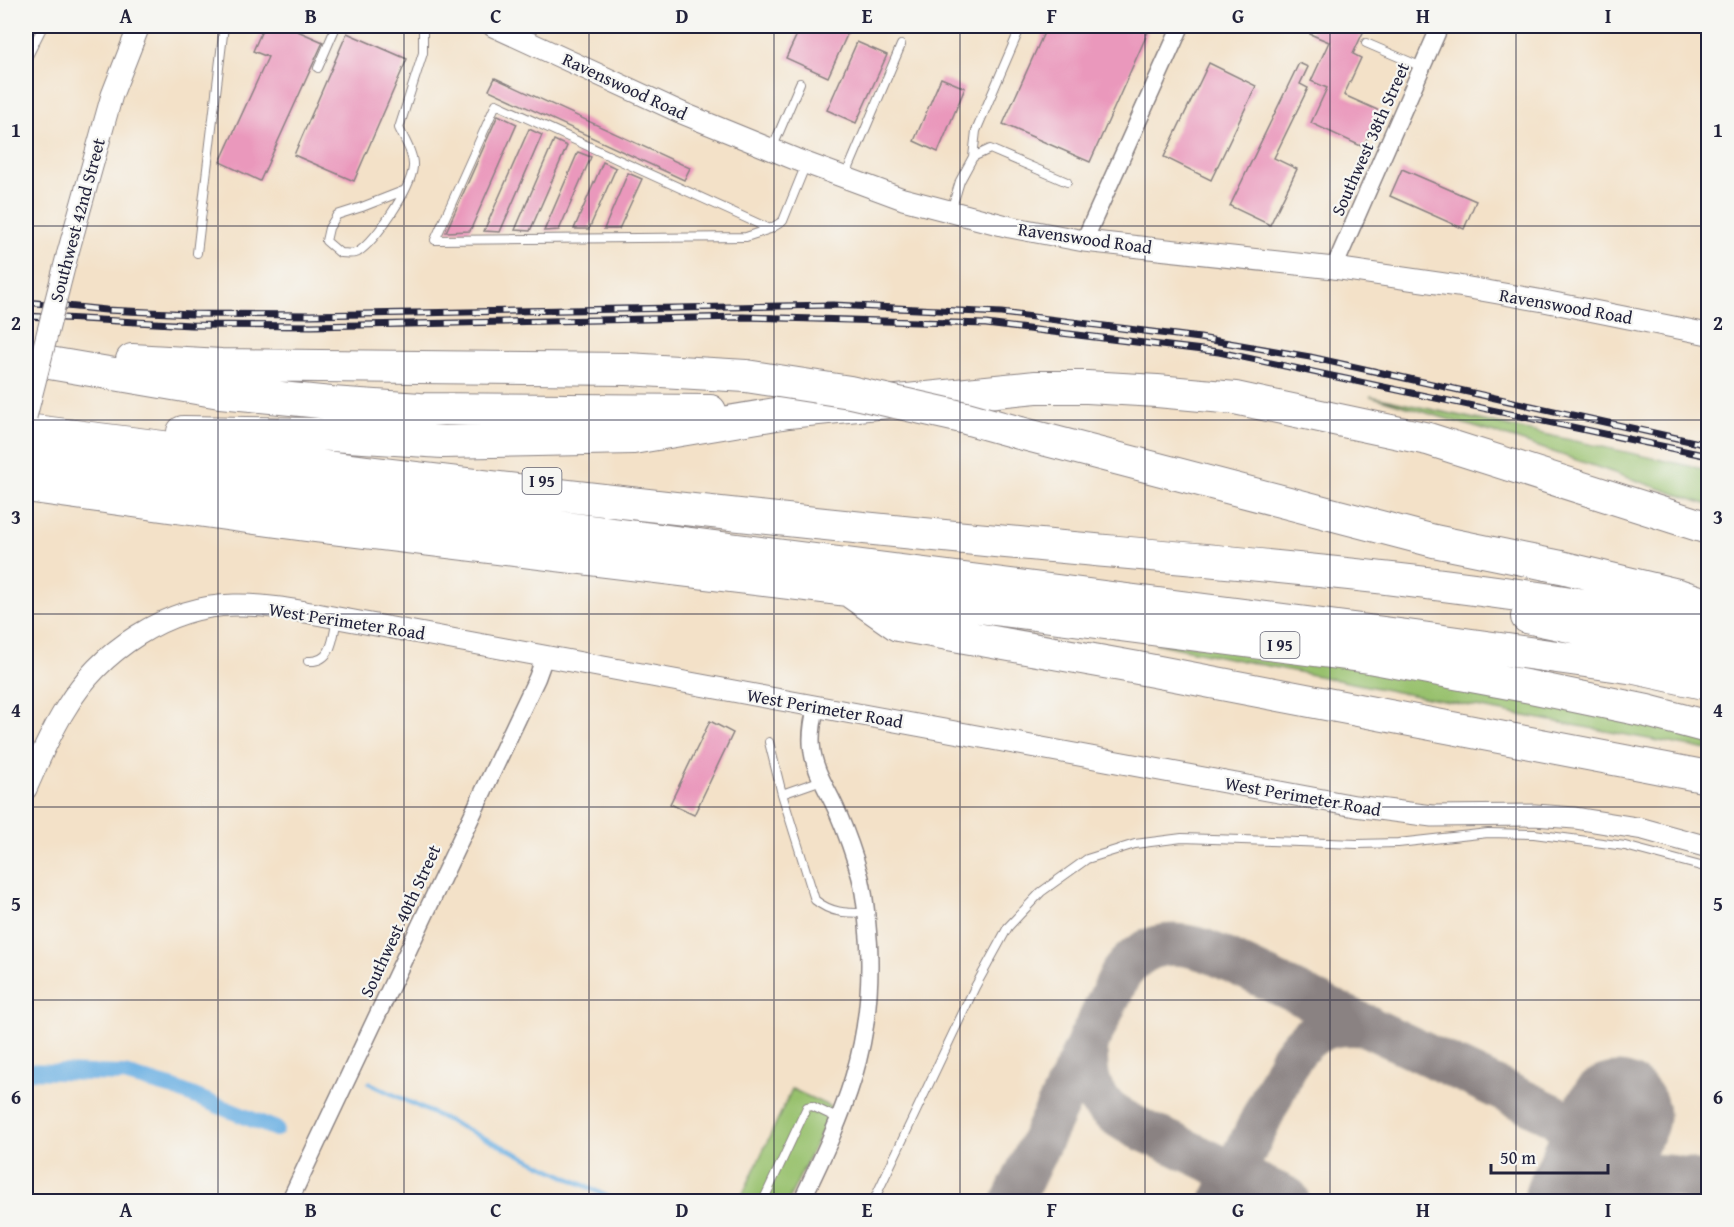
<svg xmlns="http://www.w3.org/2000/svg" width="1734" height="1227" font-family="'Gentium Book Plus',serif">
<rect width="100%" height="100%" fill="#f6f6f2"/>
<filter id="ink" filterUnits="userSpaceOnUse"><feTurbulence type="fractalNoise" baseFrequency=".0167" numOctaves="2"/><feDisplacementMap in="SourceGraphic" scale="12" xChannelSelector="R" yChannelSelector="G"/><feConvolveMatrix kernelMatrix="1 2 1 2 8 2 1 2 1" color-interpolation-filters="sRGB"/></filter>
<filter id="wash" filterUnits="userSpaceOnUse"><feTurbulence type="fractalNoise" baseFrequency=".008" numOctaves="4" result="noise"/><feDisplacementMap in="SourceGraphic" scale="24" xChannelSelector="R" yChannelSelector="G"/><feGaussianBlur stdDeviation="1.35" result="paint"/><feColorMatrix in="noise" values="0 0 0 0 0 0 0 0 0 0 0 0 0 0 0 0 0 1.4 0 .05"/><feComposite in="paint" operator="in"/></filter>
<g filter="url(#wash)">
<rect width="100%" height="100%" fill="#f3e1c8"/>
<path fill="#98c16d" stroke="#5d7254" stroke-width="1.5" d="M 1370,396 L 1708,470 L 1708,505 L 1515,439 Z
M 1154,643 L 1290,651 L 1708,732 L 1708,750 L 1417,696 Z
M 792,1089 L 833,1108 L 788,1201 L 739,1202 Z"/>
<g fill="none" stroke-linecap="round" stroke-linejoin="round">
<path stroke="#6db1e3" stroke-width="4.5" d="M 369,1083 L 619,1202"/>
<path stroke="#6db1e3" stroke-width="16" d="M 26,1071 L 124,1074 L 174,1088 L 276,1129"/>
<path stroke="#8a8282" stroke-width="42" d="M 1088,1040 C 1086,1060 1086,1085 1100,1101 C 1119,1123 1150,1133 1176,1145 C 1213,1163 1251,1181 1288,1198
M 1012,1202 L 1121,973 C 1147,939 1180,939 1217,955 L 1556,1116 C 1581,1144 1587,1166 1573,1202
M 1221,1202 L 1289,1061 C 1309,1029 1331,1022 1368,1026
M 1589,1202 C 1622,1171 1670,1168 1708,1187"/>
<path stroke="#8a8282" stroke-width="105" d="M 1576,1202 L 1617,1115"/>
</g>
<g id="blocks">
<path fill="#ea98bc" d="M 264,26 L 286,26 L 323,42 L 260,181 L 220,162 L 268,57 L 253,51 Z
M 801,26 L 851,26 L 828,77 L 786,58 Z
M 1047,26 L 1133,26 L 1148,32 L 1090,162 L 1003,124 Z
M 1314,26 L 1366,26 L 1353,54 L 1361,58 L 1344,95 L 1380,111 L 1363,147 L 1311,123 L 1327,88 L 1311,81 L 1329,42 L 1310,34 Z
M 347,33 L 407,59 L 354,181 L 294,155 Z
M 857,42 L 887,55 L 856,123 L 827,110 Z
M 1209,63 L 1256,86 L 1211,180 L 1164,157 Z
M 1299,63 L 1308,67 L 1300,84 L 1308,88 L 1274,158 L 1297,169 L 1270,225 L 1230,206 Z
M 495,78 L 690,168 L 684,180 L 489,90 Z
M 941,78 L 965,88 L 938,152 L 914,141 Z
M 498,115 L 517,124 L 470,231 L 446,232 Z
M 529,129 L 542,135 L 500,232 L 484,231 Z
M 554,140 L 567,146 L 530,231 L 515,230 Z
M 578,152 L 591,157 L 559,230 L 544,231 Z
M 603,162 L 616,168 L 589,229 L 574,229 Z
M 1402,169 L 1476,201 L 1464,229 L 1390,196 Z
M 628,173 L 642,179 L 619,229 L 604,229 Z
M 710,721 L 733,733 L 694,815 L 670,804 Z"/>
</g>
</g>
<g filter="url(#ink)">
<use href="#blocks" fill-opacity="0" stroke="#8a8282" stroke-width="1.5"/>
<g fill="none" stroke-linecap="round" stroke-linejoin="round">
<defs>
<path id="service" d="M 1366,43 L 1422,67
M 26,60 L 43,26
M 318,68 L 335,29 L 334,26
M 772,149 L 800,83
M 973,157 L 976,131 L 1021,26
M 845,177 L 901,45
M 403,191 L 362,207 L 337,215 L 329,228 L 326,241 L 340,253 C 346,253 353,255 358,252 C 376,240 411,189 413,167 C 414,154 404,139 399,128 L 423,53 L 423,26
M 951,211 L 960,181 L 973,157 L 990,149 L 1067,182
M 770,229 L 496,104 L 435,240 L 746,237 L 770,229 L 783,221 L 806,164
M 197,253 L 224,26
M 308,661 C 333,663 333,637 337,618
M 769,742 L 782,794
M 822,780 L 782,794 L 815,900 C 831,913 845,913 866,913
M 764,1202 L 764,1199 L 807,1107 L 812,1106 L 839,1119
M 873,1202 L 975,987 L 1008,927 L 1041,892 L 1087,859 L 1135,844 L 1182,838 L 1357,844 L 1398,843 L 1488,833 L 1534,834 L 1625,846 L 1708,868"/>
<path id="minor" d="M 1084,241 L 1181,26
M 1334,268 L 1440,26
M 289,1202 L 537,678 L 545,656
M 801,1202 C 845,1111 874,1047 869,944 C 867,921 866,898 860,876 C 854,854 846,832 837,811 C 828,790 814,771 812,748 C 810,734 813,720 816,707"/>
<path id="tertiary" d="M 493,26 L 682,113 L 795,159 L 903,199 L 1010,227 L 1084,241 L 1334,268 L 1458,286 L 1544,301 L 1708,334
M 67,256 L 112,95 L 139,26
M 26,789 C 38,762 50,733 66,708 C 100,651 166,606 234,605 C 268,604 304,612 338,618 L 1355,806 L 1432,816 L 1534,815 L 1575,818 L 1643,829 L 1708,847"/>
<path id="motorway" d="M 26,359 L 220,392 L 331,403 L 420,409 L 710,411
M 132,360 L 221,365 L 627,369 L 746,376
M 26,430 C 338,469 651,508 965,538 C 1213,562 1464,577 1708,628
M 183,432 L 316,434 L 443,442 L 633,438 L 788,412 L 1036,387 L 1087,387 L 1157,391 L 1235,398 L 1428,439 L 1708,528
M 1020,433 L 1434,541 L 1561,567 L 1678,595 L 1708,605
M 26,454 L 324,497 L 1415,637 L 1635,668 L 1708,684
M 26,486 L 306,525 L 848,590 L 1369,657 L 1531,687 L 1647,711 L 1708,727
M 851,592 L 898,625 L 1138,668 L 1708,777
M 1527,617 L 1708,655"/>
</defs>
<use href="#service" stroke="#8a8282" stroke-width="10"/>
<use href="#minor" stroke="#8a8282" stroke-width="19"/>
<use href="#tertiary" stroke="#8a8282" stroke-width="23"/>
<use href="#motorway" stroke="#8a8282" stroke-width="34"/>
<use href="#service" stroke="#fff" stroke-width="8"/>
<use href="#minor" stroke="#fff" stroke-width="16"/>
<use href="#tertiary" stroke="#fff" stroke-width="21"/>
<use href="#motorway" stroke="#fff" stroke-width="32"/>
<defs>
<path id="rail" d="M 26,302 L 106,310 L 192,314 L 311,315 L 833,305 L 1001,313 L 1200,338 L 1310,357 L 1708,445
M 26,316 L 191,325 L 312,326 L 743,317 L 986,324 L 1219,352 L 1708,456"/>
</defs>
<use href="#rail" stroke="#22223b" stroke-width="7"/>
<use href="#rail" stroke="#f6f6f2" stroke-width="4.5" stroke-dasharray="14" stroke-linecap="butt"/>
<defs>
<path id="tertiary-bridge" d="M 26,417 L 67,256"/>
<path id="motorway-bridge" d="M 746,376 L 850,392 L 966,418 L 1020,433"/>
</defs>
<use href="#tertiary-bridge" stroke="#8a8282" stroke-width="23" stroke-linecap="butt"/>
<use href="#motorway-bridge" stroke="#8a8282" stroke-width="34" stroke-linecap="butt"/>
<use href="#tertiary-bridge" stroke="#fff" stroke-width="21"/>
<use href="#motorway-bridge" stroke="#fff" stroke-width="32"/>
</g>
</g>
<path fill="none" stroke="#22223b" stroke-width="1.5" stroke-opacity="0.55" d="M 218,26 L 218,1202M 404,26 L 404,1202M 589,26 L 589,1202M 774,26 L 774,1202M 960,26 L 960,1202M 1145,26 L 1145,1202M 1330,26 L 1330,1202M 1516,26 L 1516,1202M 26,226 L 1708,226M 26,420 L 1708,420M 26,614 L 1708,614M 26,807 L 1708,807M 26,1000 L 1708,1000"/>
<g text-anchor="middle" dominant-baseline="central" stroke-width="4.5" stroke-linejoin="round" paint-order="stroke">
<g fill="#f6f6f2" stroke="#626272" stroke-width="1.5">
<rect x="522.5" y="468" width="39" height="26" rx="4.5"/>
<rect x="1260.5" y="632" width="39" height="26" rx="4.5"/>
</g>
<g font-size="16" font-weight="bold" fill="#22223b">
<text x="542" y="481">I 95</text>
<text x="1280" y="645">I 95</text>
</g>
<g font-size="18" fill="#22223b" stroke="#f6f6f2">
<text transform="translate(625 86) rotate(25)">Ravenswood Road</text>
<text transform="translate(1370 139) rotate(-66)">Southwest 38th Street</text>
<text transform="translate(77 220) rotate(-75)">Southwest 42nd Street</text>
<text transform="translate(1085 238) rotate(8)">Ravenswood Road</text>
<text transform="translate(1566 306) rotate(10)">Ravenswood Road</text>
<text transform="translate(347 621) rotate(9)">West Perimeter Road</text>
<text transform="translate(825 708) rotate(10)">West Perimeter Road</text>
<text transform="translate(1303 796) rotate(10)">West Perimeter Road</text>
<text transform="translate(400 921) rotate(-65)">Southwest 40th Street</text>
</g>
</g>
<rect width="1734" height="1227" fill="none" stroke="#f6f6f2" stroke-width="66"/>
<path d="M1491 1164v9h117v-9" fill="none" stroke="#22223b" stroke-width="3"/>
<text x="1500" y="1164" font-size="18" fill="#22223b" stroke="#f6f6f2" stroke-width="4.5" paint-order="stroke">50 m</text>
<rect x="33" y="33" width="1668" height="1161" fill="none" stroke="#22223b" stroke-width="2"/>
<g font-size="20" text-anchor="middle" font-weight="bold" fill="#22223b">
<text x="126" y="23">A</text>
<text x="311" y="23">B</text>
<text x="496" y="23">C</text>
<text x="682" y="23">D</text>
<text x="867" y="23">E</text>
<text x="1052" y="23">F</text>
<text x="1238" y="23">G</text>
<text x="1423" y="23">H</text>
<text x="1608" y="23">I</text>
<text x="16" y="137">1</text>
<text x="1718" y="137">1</text>
<text x="16" y="330">2</text>
<text x="1718" y="330">2</text>
<text x="16" y="524">3</text>
<text x="1718" y="524">3</text>
<text x="16" y="717">4</text>
<text x="1718" y="717">4</text>
<text x="16" y="911">5</text>
<text x="1718" y="911">5</text>
<text x="16" y="1104">6</text>
<text x="1718" y="1104">6</text>
<text x="126" y="1217">A</text>
<text x="311" y="1217">B</text>
<text x="496" y="1217">C</text>
<text x="682" y="1217">D</text>
<text x="867" y="1217">E</text>
<text x="1052" y="1217">F</text>
<text x="1238" y="1217">G</text>
<text x="1423" y="1217">H</text>
<text x="1608" y="1217">I</text>
</g>
</svg>
